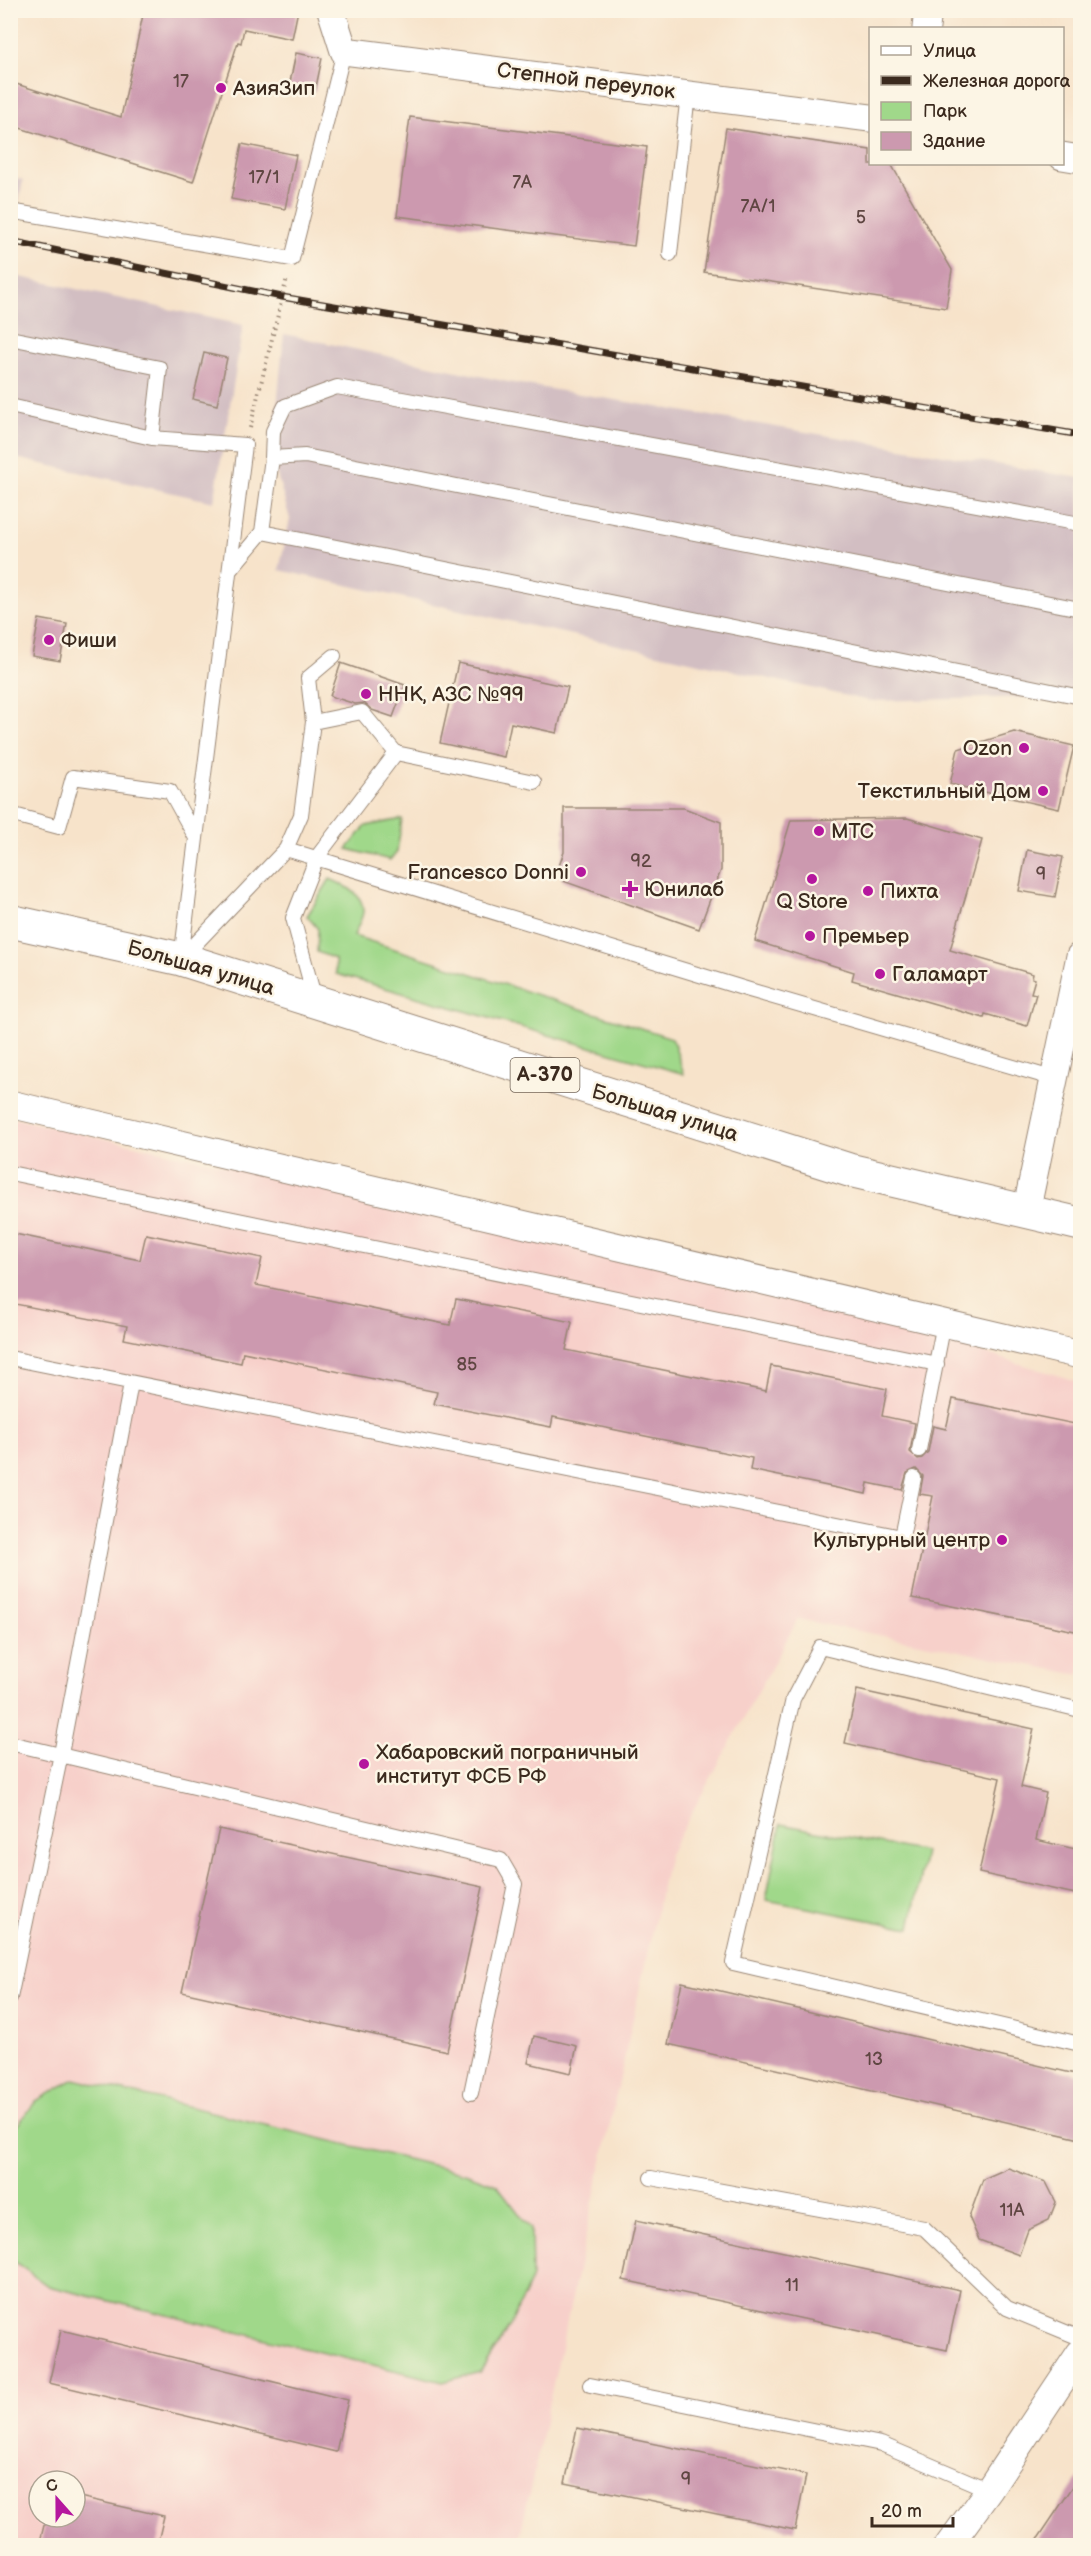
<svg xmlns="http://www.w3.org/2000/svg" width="1091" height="2556" font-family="'Balsamiq Sans',sans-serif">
<rect width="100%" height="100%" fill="#fcf5e5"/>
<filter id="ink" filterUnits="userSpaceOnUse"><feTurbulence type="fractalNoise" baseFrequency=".0167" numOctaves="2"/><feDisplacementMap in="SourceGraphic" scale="12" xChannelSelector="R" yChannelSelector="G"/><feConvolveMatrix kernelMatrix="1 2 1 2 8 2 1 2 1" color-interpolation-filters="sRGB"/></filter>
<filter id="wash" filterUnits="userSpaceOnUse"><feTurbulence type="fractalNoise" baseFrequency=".008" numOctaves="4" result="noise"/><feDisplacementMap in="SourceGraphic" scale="24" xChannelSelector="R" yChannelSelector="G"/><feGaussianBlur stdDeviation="1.35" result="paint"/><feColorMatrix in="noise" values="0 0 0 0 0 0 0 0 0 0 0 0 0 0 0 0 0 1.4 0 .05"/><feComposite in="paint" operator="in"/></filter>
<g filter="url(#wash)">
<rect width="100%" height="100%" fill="#f7e3ca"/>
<path fill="#f7d0ca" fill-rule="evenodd" d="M 11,1118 L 736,1278 L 1080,1382 L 1080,1675 L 798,1619 L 669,1854 L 518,2545 L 11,2546 ZM 39,2481 L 75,2481 L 75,2517 L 39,2517 Z"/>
<path fill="#d2bec2" d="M 10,177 L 23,180 L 14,228 L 11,227 Z
M 11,275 L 243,325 L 214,502 L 11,457 Z
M 284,334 L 508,382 L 1080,478 L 1080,696 L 870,701 L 279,570 L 290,519 L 272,458 Z"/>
<path fill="#a0d88a" stroke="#6e8154" stroke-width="1.5" d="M 402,819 L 397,852 L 390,860 L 347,849 L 366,826 Z
M 330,879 C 344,885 364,893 363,912 C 362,920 356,929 354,936 L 672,1038 L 684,1074 L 336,974 L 335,959 L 317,952 L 318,929 L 307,916 Z
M 781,1824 L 925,1852 L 910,1928 L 766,1900 Z
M 74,2079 L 465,2173 L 497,2185 L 531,2229 L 532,2277 L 510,2326 L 480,2372 L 443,2382 L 48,2286 L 11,2259 L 11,2133 L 36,2101 Z"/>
<g id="blocks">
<path fill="#cc99af" d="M 144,10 L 298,10 L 292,39 L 244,29 L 241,43 L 238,42 L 193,182 L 10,125 L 10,82 L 121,117 Z
M 296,53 L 322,58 L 315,92 L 289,87 Z
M 410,117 L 647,147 L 634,246 L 397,216 Z
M 726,128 L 870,150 L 870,164 L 891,164 L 952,270 L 946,308 L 704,272 Z
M 242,144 L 296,155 L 285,209 L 231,199 Z
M 204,353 L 227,358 L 217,405 L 193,399 Z
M 39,619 L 67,624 L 60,661 L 32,656 Z
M 341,663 L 405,685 L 393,717 L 372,710 L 364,703 L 355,704 L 330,696 Z
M 458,663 L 568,687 L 557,733 L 511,723 L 504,757 L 440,743 Z
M 1014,732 L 1074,746 L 1059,809 L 950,784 L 958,749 Z
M 564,808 L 684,808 L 721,822 L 721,870 L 699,929 L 563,881 L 558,869 L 564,852 Z
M 907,818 L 982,840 L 950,950 L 1033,974 L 1032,978 L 1035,979 L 1031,993 L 1036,994 L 1027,1026 L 985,1014 L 984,1018 L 852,980 L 854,972 L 755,941 L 791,820 Z
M 1027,850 L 1063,857 L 1055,897 L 1019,891 Z
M 10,1233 L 140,1260 L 146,1234 L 262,1258 L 256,1285 L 450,1325 L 456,1299 L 572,1322 L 566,1350 L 766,1391 L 771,1366 L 887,1389 L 882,1416 L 915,1423 L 910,1452 L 918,1459 L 922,1458 L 928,1452 L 933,1426 L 946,1429 L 953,1399 L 1080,1425 L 1080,1632 L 912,1598 L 933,1496 L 920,1494 L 923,1476 L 916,1469 L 907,1473 L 902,1490 L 868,1483 L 866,1494 L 750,1470 L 752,1458 L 553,1417 L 551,1427 L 434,1404 L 437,1392 L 243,1352 L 241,1363 L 124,1339 L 127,1326 L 10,1303 Z
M 857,1690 L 1034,1729 L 1021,1787 L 1046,1793 L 1036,1840 L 1080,1850 L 1080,1895 L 979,1873 L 1000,1778 L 845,1743 Z
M 219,1829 L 483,1887 L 447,2051 L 182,1992 Z
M 682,1982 L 1080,2075 L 1080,2139 L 668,2044 Z
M 534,2036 L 577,2046 L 571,2073 L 528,2063 Z
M 1008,2168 L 1046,2182 L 1056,2202 L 1049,2220 L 1028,2230 L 1019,2255 L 979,2240 L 969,2217 L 983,2179 Z
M 636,2220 L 960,2290 L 947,2350 L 623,2280 Z
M 61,2330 L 348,2400 L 336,2452 L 49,2383 Z
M 577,2428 L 806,2475 L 795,2530 L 565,2483 Z
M 1080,2476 L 1080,2546 L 1033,2546 Z
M 75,2496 L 164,2516 L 157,2546 L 39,2546 L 46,2517 L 75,2517 Z"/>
</g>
</g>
<g filter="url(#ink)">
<use href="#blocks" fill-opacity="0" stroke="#998674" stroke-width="1.5"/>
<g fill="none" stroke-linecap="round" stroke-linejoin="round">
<defs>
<path id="service" d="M 10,211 L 292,259 L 344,51
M 670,254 L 688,94
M 10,338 L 160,368 L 152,438
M 10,406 L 152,438 L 245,445 L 181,959
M 272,458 L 273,431 L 285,406 L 337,387 L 1080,524
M 262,532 L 1076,696
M 230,570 L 262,532 L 272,458 L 305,456 L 1080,609
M 313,722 L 308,678 L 334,656
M 396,753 L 534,782
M 10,814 L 59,827 L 73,777 L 170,791 L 196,838
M 286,849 L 746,989 L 1055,1079
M 182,958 L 286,849 L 301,815 L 313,722 L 362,712 L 396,753 L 317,857 L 293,918 L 315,1000
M 10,1173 L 937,1364
M 10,1358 L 902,1537 L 914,1478
M 919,1450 L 944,1323
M 1080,1710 L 820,1647 L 793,1699 L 733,1963 L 1080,2044
M 10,1743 L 501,1860 L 515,1884 L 471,2093
M 10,1998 L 61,1754 L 131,1383
M 651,2178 L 924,2228 L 1007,2308 L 1080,2338
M 590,2385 L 881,2444 L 989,2490"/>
<path id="minor" d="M 331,10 L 344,51 L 870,118
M 926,28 L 928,10
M 1062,156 L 1080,159
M 10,1104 L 1080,1355
M 1026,1212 L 1080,956
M 948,2546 L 989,2490 L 1080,2353"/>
<path id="trunk" d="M 10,921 L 181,959 L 849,1170 L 1080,1224"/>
</defs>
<use href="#service" stroke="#998674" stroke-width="16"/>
<use href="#minor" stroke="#998674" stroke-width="29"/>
<use href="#trunk" stroke="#998674" stroke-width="35"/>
<path stroke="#998674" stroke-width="4" stroke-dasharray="1.5 4.5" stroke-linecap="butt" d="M 250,428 L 287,278"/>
<use href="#service" stroke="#fff" stroke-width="14"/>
<use href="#minor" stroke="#fff" stroke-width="27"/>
<use href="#trunk" stroke="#fff" stroke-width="33"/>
<defs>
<path id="rail" d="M 10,241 L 282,297 L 1080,435"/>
</defs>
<use href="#rail" stroke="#3b2a1e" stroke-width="7"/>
<use href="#rail" stroke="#fcf5e5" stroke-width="4.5" stroke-dasharray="14" stroke-linecap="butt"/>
</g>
</g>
<g fill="#b5179e" stroke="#fcf5e5" stroke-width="2">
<circle cx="221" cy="88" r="6"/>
<circle cx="49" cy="640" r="6"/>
<circle cx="366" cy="694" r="6"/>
<circle cx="1024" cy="748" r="6"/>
<circle cx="1043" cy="791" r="6"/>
<circle cx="819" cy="831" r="6"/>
<circle cx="581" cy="872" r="6"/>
<circle cx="812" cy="879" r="6"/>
<path d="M627 880h6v6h6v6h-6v6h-6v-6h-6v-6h6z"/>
<circle cx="868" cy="891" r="6"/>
<circle cx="810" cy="936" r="6"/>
<circle cx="880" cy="974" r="6"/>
<circle cx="1002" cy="1540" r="6"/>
<circle cx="364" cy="1764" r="6"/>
</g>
<g text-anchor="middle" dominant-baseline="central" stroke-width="5" stroke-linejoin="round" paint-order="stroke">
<g font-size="18" fill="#5f4642">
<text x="181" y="81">17</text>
<text x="264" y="177">17/1</text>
<text x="522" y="182">7А</text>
<text x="758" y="206">7А/1</text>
<text x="861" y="217">5</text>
<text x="641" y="861">92</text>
<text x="1041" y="874">9</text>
<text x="467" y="1364">85</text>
<text x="874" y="2059">13</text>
<text x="1012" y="2210">11А</text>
<text x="792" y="2285">11</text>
<text x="686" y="2479">9</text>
</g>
<rect fill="#fcf5e5" stroke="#75675a" stroke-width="1.5" x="510.5" y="1058" width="69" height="34" rx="4.5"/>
<g font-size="20" font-weight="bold" fill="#3b2a1e">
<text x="545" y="1075">А-370</text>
</g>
<g font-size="21" fill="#3b2a1e" stroke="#fcf5e5">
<text transform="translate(586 81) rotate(7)">Степной переулок</text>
<text transform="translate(201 968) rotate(16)">Большая улица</text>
<text transform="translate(665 1113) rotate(17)">Большая улица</text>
</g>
<g font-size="21" fill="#3b2a1e" stroke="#fcf5e5" text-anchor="start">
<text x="233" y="88">АзияЗип</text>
<text x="61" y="640">Фиши</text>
<text x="378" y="694">ННК, АЗС №99</text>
<text x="1012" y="748" text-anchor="end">Ozon</text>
<text x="1031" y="791" text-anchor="end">Текстильный Дом</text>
<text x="831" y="831">МТС</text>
<text x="569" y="872" text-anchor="end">Francesco Donni</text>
<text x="644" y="889">Юнилаб</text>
<text x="880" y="891">Пихта</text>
<text x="812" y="901" text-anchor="middle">Q Store</text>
<text x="822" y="936">Премьер</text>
<text x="892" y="974">Галамарт</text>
<text x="990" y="1540" text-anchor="end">Культурный центр</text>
<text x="376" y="1752">Хабаровский пограничный<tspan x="376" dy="24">институт ФСБ РФ</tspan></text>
</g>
</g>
<rect width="1091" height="2556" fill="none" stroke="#fcf5e5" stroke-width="36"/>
<rect x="869" y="27" width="195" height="138" fill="#fcf5e5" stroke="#afa495" stroke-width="1.5"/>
<rect x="881" y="46" width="30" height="9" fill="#ffffff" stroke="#afa495" stroke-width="1.5"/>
<text x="923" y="57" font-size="18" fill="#3b2a1e">Улица</text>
<rect x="881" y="76" width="30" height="9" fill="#3b2a1e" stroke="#afa495" stroke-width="1.5"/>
<text x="923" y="87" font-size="18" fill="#3b2a1e">Железная дорога</text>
<rect x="881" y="102" width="30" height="18" fill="#a0d88a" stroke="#afa495" stroke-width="1.5"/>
<text x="923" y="117" font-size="18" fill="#3b2a1e">Парк</text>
<rect x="881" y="132" width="30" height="18" fill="#cc99af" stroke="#afa495" stroke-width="1.5"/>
<text x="923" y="147" font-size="18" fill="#3b2a1e">Здание</text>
<g transform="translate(57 2499) rotate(339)"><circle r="28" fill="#fcf5e5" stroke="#afa495" stroke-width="1.5"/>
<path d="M0-4.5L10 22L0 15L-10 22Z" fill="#b5179e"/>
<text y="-9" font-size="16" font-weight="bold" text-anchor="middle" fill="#3b2a1e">С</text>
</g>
<path d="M872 2517v9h81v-9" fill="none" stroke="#3b2a1e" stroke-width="3"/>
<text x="881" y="2517" font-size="18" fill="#3b2a1e" stroke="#fcf5e5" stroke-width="4.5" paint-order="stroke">20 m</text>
</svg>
